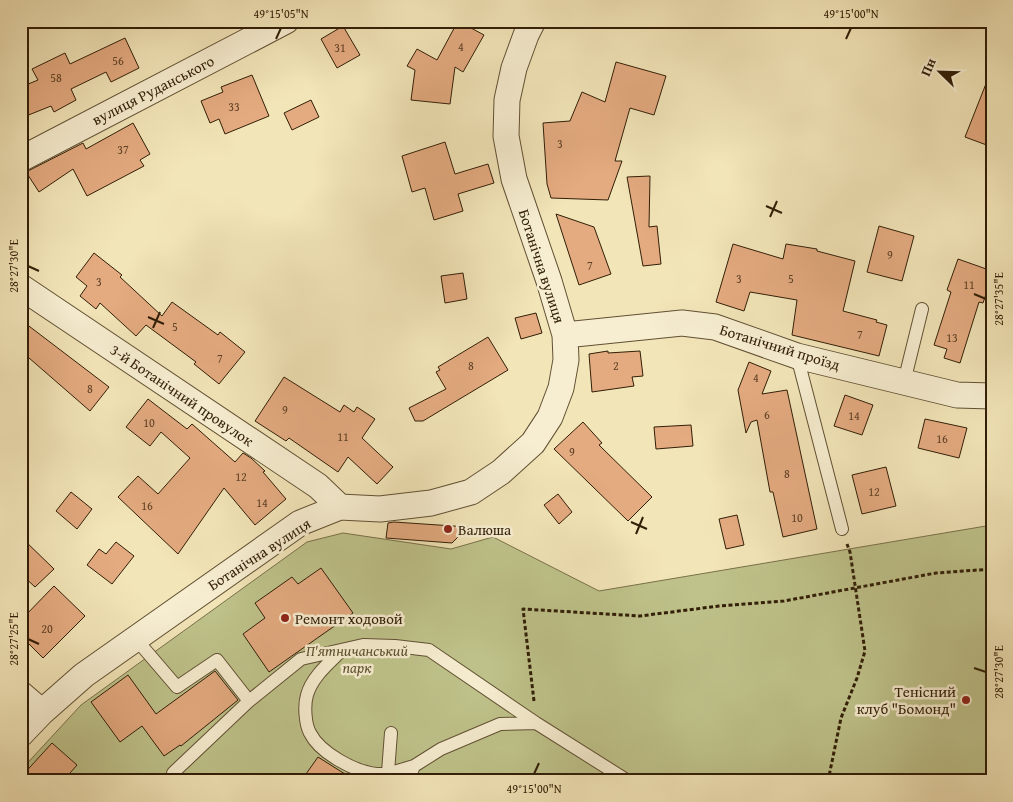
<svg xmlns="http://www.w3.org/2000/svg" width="1013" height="802" font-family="'Gentium Book Plus',serif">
<rect width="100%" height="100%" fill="#f2e5b8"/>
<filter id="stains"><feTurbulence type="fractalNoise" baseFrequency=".004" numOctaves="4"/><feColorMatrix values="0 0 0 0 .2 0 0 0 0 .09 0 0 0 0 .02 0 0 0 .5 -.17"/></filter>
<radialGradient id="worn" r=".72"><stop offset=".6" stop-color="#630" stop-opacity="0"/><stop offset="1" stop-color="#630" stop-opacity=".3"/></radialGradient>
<path fill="#bfc38b" stroke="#787049" d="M 992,525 L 992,781 L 21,781 L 21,770 L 81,705 L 307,542 L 343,533 L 451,549 L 493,537 L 599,591 Z"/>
<path fill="#e4aa80" stroke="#311e07" d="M 458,21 L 484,35 L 463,72 L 455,67 L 450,104 L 411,100 L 415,70 L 407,66 L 417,49 L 437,60 Z
M 343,26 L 360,55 L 337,68 L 321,39 Z
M 125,38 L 139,68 L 111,82 L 106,72 L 71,89 L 76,100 L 54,112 L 51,106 L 21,118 L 21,87 L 38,80 L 32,69 L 65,53 L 70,64 Z
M 616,62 L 666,76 L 654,115 L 630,108 L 615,161 L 622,161 L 608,200 L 551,198 L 547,184 L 543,123 L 570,121 L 582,92 L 605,102 Z
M 991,71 L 992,71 L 992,147 L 965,137 Z
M 252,75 L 269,116 L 225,134 L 219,119 L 210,123 L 201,101 L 223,92 L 221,87 Z
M 311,100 L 319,117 L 292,130 L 284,113 Z
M 133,123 L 150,154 L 140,160 L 144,166 L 87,196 L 73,169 L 39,192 L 26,172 L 83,143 L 86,149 Z
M 445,142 L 455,174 L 488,164 L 494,183 L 458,194 L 463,211 L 434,220 L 425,188 L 412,192 L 402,156 Z
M 650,176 L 649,227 L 657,226 L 661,264 L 643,266 L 627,177 Z
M 556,214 L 594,227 L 611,274 L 579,285 Z
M 879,226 L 914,236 L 902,281 L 867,272 Z
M 733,244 L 783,259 L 786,244 L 817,249 L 817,251 L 855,261 L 843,311 L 877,320 L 876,322 L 887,325 L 879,356 L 792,335 L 797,300 L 750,292 L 744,311 L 716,302 Z
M 94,253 L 122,275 L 120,277 L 162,316 L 172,302 L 218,335 L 220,332 L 245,352 L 219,384 L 194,364 L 196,362 L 146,325 L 136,336 L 100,303 L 96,309 L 80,296 L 87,286 L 76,277 Z
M 958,259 L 992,271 L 992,277 L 983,303 L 979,302 L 960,363 L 944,358 L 947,349 L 934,345 L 951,292 L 947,290 Z
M 463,273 L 467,299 L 445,303 L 441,276 Z
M 536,313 L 542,333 L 521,339 L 515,318 Z
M 21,320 L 109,387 L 90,411 L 21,351 Z
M 488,337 L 508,370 L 423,421 L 415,421 L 409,408 L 446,389 L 436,372 L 440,370 L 438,367 Z
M 608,351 L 608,353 L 640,351 L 643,376 L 632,377 L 634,386 L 592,392 L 589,354 Z
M 749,362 L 771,371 L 762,394 L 787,390 L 817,529 L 783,537 L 773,492 L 770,492 L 757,420 L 751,422 L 746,433 L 738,390 Z
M 284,377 L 340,412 L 344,405 L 354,412 L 357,407 L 375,419 L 362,438 L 393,467 L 377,484 L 348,457 L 338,472 L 289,438 L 286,441 L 255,421 Z
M 845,395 L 873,405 L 862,435 L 834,426 Z
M 148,399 L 187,429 L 192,424 L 235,462 L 243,453 L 251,458 L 265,471 L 263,472 L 286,499 L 255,525 L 224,488 L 178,554 L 118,497 L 138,476 L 158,494 L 190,458 L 161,432 L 150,446 L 126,427 Z
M 925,419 L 967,428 L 959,458 L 918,448 Z
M 583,422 L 602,443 L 599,445 L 652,497 L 628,521 L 554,449 Z
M 691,425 L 693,446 L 656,449 L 654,427 Z
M 886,467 L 896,506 L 862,514 L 852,475 Z
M 71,492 L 92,509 L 77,529 L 56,511 Z
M 558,494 L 572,512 L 559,524 L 544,505 Z
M 737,515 L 744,545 L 726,549 L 719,519 Z
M 394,522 L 468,527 L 452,543 L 386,538 L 388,523 Z
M 21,537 L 54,569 L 35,587 L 21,574 Z
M 116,542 L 134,556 L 112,584 L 87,565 L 99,549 L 106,554 Z
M 321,568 L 353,613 L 269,672 L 243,634 L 265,618 L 255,603 L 292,577 L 298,584 Z
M 54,586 L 85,616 L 43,658 L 21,636 L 21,620 Z
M 215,671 L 238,700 L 181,746 L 180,745 L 164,756 L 142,726 L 120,742 L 91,702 L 128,675 L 156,714 Z
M 52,743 L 77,765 L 63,781 L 21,781 L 21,777 Z
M 318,757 L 356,781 L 301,781 Z"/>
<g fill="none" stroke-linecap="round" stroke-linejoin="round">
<defs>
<path id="service" d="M 797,356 L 842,529
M 904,382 L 922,309
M 135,638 L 177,687 L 217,660 L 249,701
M 342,650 C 329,663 312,677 307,695 C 304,705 305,724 310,733 C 320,753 355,772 377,774 C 388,775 403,769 414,766
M 388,772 L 391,733
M 173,773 L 249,701 L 301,659 L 363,645 L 395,646 L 429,650 L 536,723 L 628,781
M 408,781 L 414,766 L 441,749 L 500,724 L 536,723"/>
<path id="minor" d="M 21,159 L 286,21
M 21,287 L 318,486 L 340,507
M 565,335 L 682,323 L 715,327 L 797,356 L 957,395 L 992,396
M 21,694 L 42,712
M 21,734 L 42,712 L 84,675 L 300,523 L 340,507 L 380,509 L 431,503 L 471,492 L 501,472 L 533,443 L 550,417 L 561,388 L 566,360 L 565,335 L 549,281 L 514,179 L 506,136 L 507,100 L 514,68 L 526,35 L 533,21"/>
</defs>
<use href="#service" stroke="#615033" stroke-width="14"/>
<use href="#minor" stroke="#615033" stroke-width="27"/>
<path stroke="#311e07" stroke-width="3" stroke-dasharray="4 2.5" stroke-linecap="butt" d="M 534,701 L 523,609 L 640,616 L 719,606 L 784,601 L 936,573 L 992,569
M 148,781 L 157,778
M 828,781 L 841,718 L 857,678 L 865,651 L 850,552 L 847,544"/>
<use href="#service" stroke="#f7eed1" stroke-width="12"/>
<use href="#minor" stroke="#f7eed1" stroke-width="25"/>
</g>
<path fill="none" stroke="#311e07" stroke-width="2" d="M 276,39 L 281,28M 846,39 L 851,28M 766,206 L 782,213M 770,217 L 777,201M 28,266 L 39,271M 974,294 L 986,299M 148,317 L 164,324M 153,328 L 160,312M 631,522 L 647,529M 636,534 L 643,517M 28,639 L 39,644M 974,668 L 986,672M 534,774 L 539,763"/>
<g fill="#8f2418" stroke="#f7eed1" stroke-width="2">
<circle cx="448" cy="529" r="5"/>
<circle cx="285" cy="618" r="5"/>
<circle cx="966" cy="700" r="5"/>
</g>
<g text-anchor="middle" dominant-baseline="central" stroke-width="5" stroke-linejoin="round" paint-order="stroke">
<g font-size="12" fill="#5e4125">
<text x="461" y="46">4</text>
<text x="340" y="47">31</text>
<text x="118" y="60">56</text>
<text x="56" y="77">58</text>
<text x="234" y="106">33</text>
<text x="560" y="143">3</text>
<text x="123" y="149">37</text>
<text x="890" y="254">9</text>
<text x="590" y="265">7</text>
<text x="739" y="278">3</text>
<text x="791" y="278">5</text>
<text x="99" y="281">3</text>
<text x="969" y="284">11</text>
<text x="175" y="326">5</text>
<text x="860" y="334">7</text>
<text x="952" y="337">13</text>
<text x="220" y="358">7</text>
<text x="471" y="365">8</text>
<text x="616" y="365">2</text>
<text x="756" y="377">4</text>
<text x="90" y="388">8</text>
<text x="285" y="409">9</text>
<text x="767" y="414">6</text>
<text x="854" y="415">14</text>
<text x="149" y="422">10</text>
<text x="343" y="436">11</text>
<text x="942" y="438">16</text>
<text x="572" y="451">9</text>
<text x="787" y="473">8</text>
<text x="241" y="476">12</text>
<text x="874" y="491">12</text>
<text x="262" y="502">14</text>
<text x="147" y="505">16</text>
<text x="797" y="517">10</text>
<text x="47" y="628">20</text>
</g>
<g font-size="15" fill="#311e07" stroke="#f7eed1">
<text transform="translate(153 90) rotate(-27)">вулиця Руданського</text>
<text transform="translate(542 266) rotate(72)">Ботанічна вулиця</text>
<text transform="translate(780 347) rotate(17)">Ботанічний проїзд</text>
<text transform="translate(182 395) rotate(34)">3-й Ботанічний провулок</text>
<text transform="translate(259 554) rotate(-33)">Ботанічна вулиця</text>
</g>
<g font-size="15" fill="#311e07" stroke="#f7eed1" text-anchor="start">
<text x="458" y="529">Валюша</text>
<text x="295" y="618">Ремонт ходовой</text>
<text x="956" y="691" text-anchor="end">Тенісний<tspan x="956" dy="17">клуб "Бомонд"</tspan></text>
</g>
<g font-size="15" font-style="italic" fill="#5c502f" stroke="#f7eed1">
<text x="357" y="650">П'ятничанський<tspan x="357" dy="17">парк</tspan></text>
</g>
</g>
<rect width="1013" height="802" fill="none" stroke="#f2e5b8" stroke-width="55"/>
<g transform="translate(940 72) rotate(293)" stroke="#f7eed1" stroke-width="4" paint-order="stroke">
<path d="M0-4L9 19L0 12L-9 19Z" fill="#311e07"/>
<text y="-8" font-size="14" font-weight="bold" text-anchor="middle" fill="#311e07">Пн</text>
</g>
<rect x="28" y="28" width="958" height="746" fill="none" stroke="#311e07" stroke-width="2"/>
<g font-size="12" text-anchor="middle" fill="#311e07">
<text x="281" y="18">49°15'05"N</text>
<text x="851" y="18">49°15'00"N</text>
<text transform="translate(14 266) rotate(-90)" y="4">28°27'30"E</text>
<text transform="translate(999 299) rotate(-90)" y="4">28°27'35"E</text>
<text transform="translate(14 639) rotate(-90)" y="4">28°27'25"E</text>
<text transform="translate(999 672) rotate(-90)" y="4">28°27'30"E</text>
<text x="534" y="793">49°15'00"N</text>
</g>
<rect width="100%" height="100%" filter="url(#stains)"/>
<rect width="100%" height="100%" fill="url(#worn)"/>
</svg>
